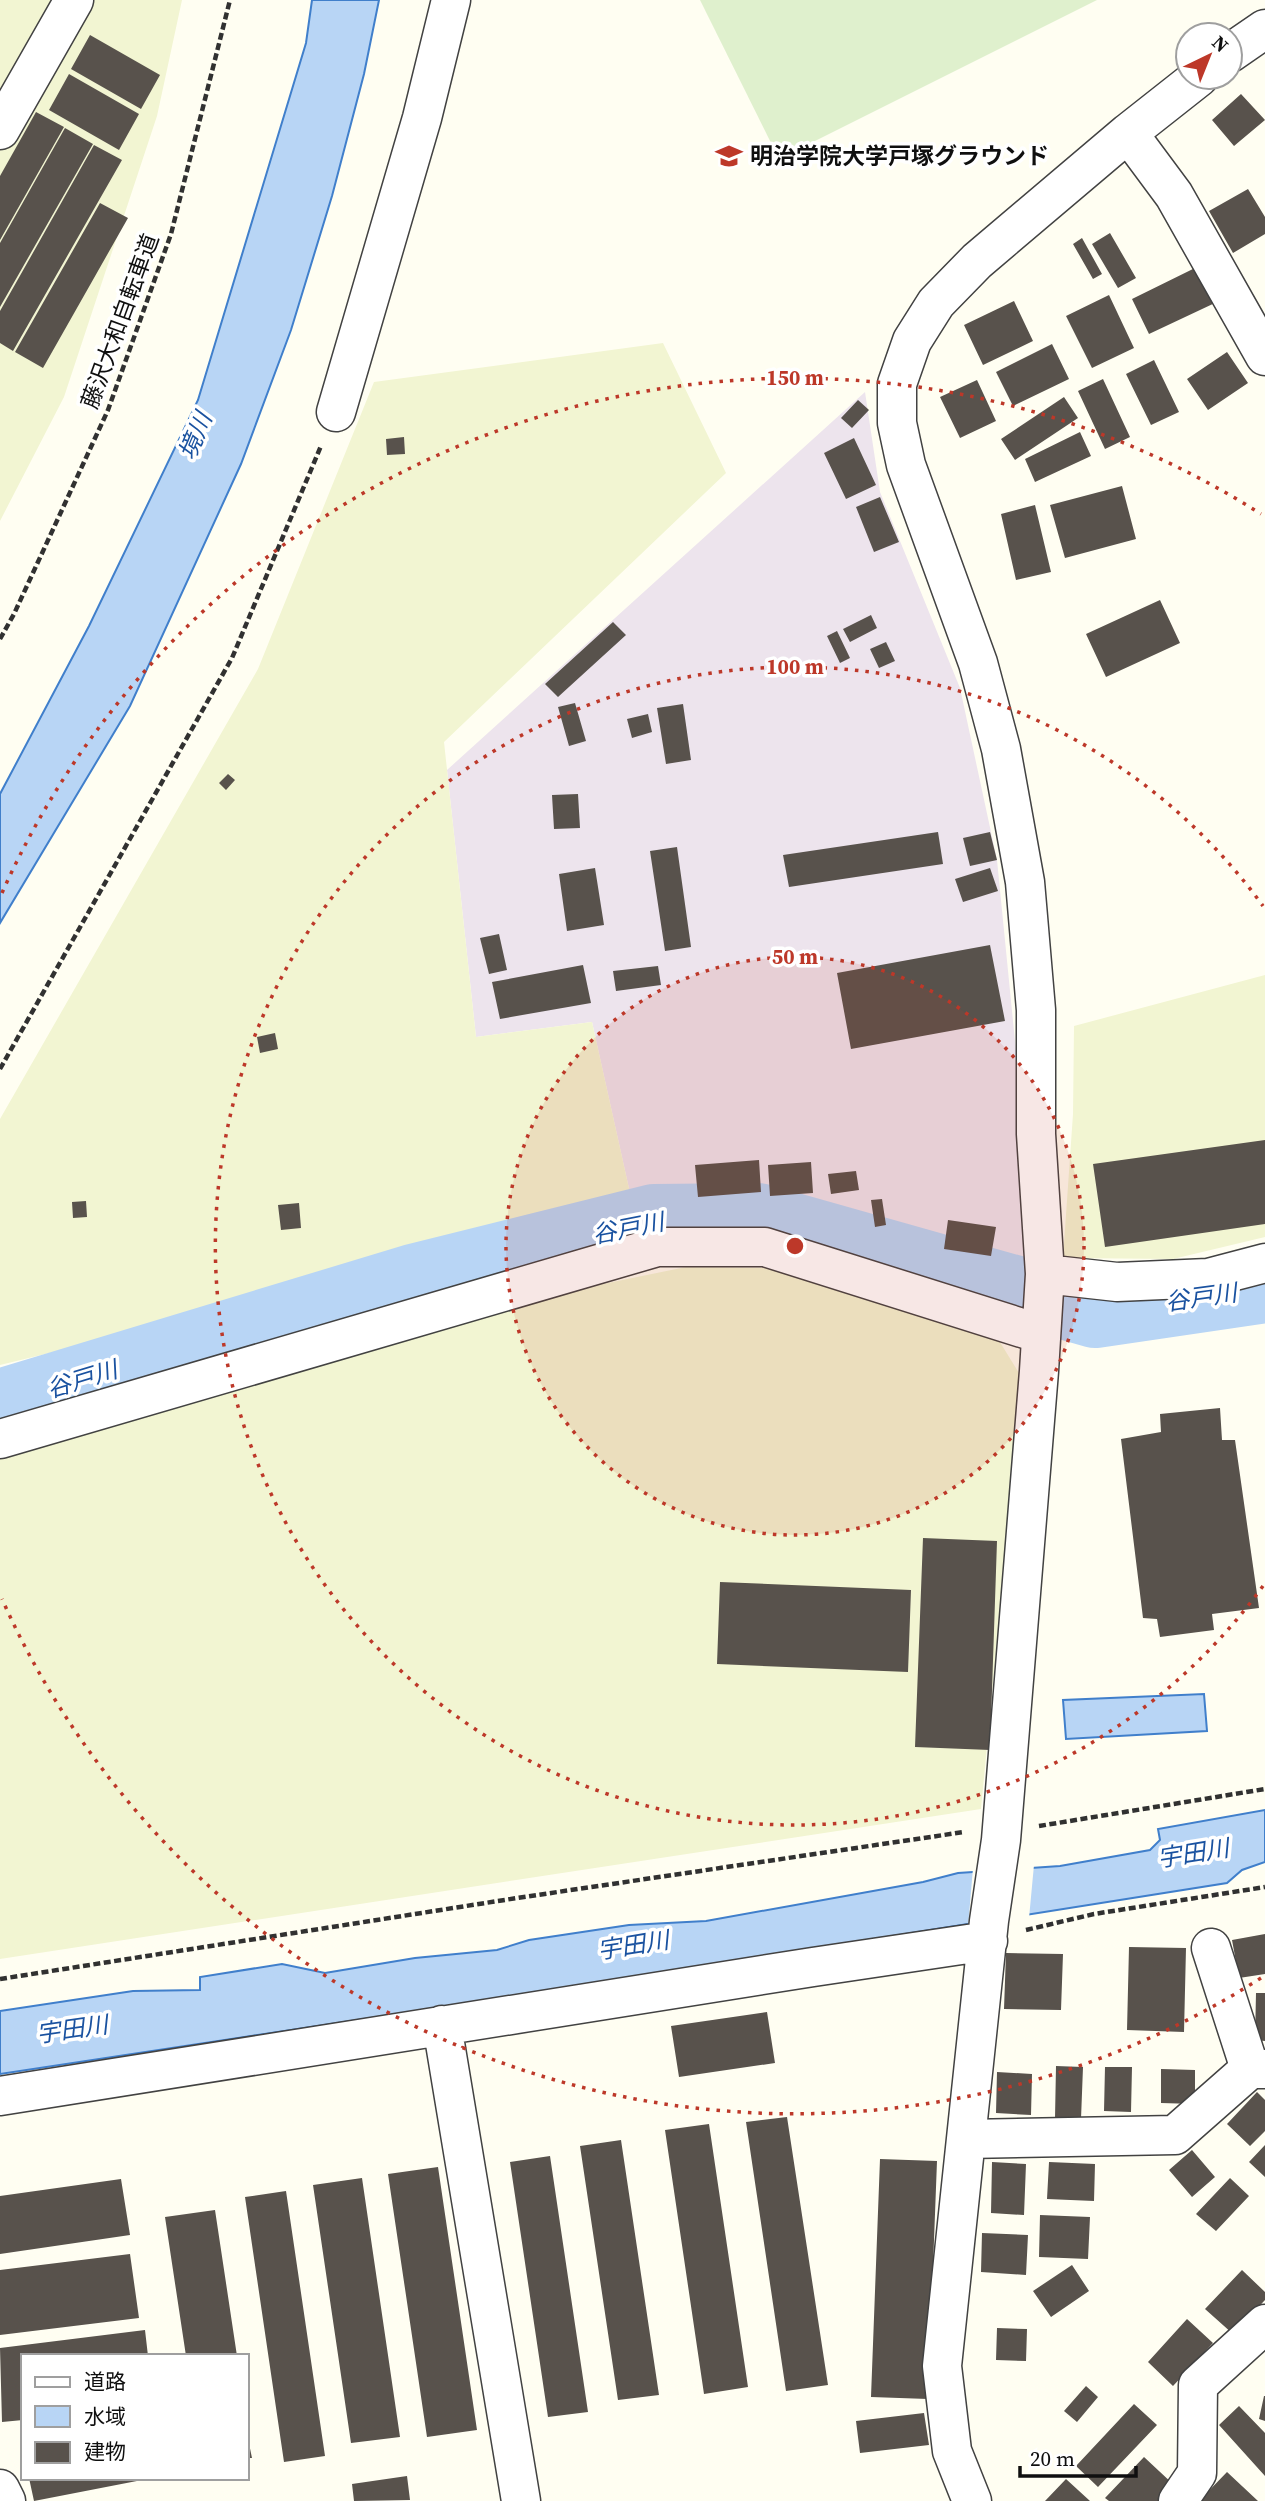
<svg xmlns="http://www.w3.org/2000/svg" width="1265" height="2501" font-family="'Source Serif 4','Noto Sans JP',serif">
<rect width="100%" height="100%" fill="#fffef2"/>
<path fill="#ede4ed" d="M 865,392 L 880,492 L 960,688 L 997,860 L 1042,1313 L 927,1265 L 759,1218 L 634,1211 L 592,1022 L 476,1037 L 447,770 Z"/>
<path fill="#f2f5d2" d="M 0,0 L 182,0 L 157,116 L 64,397 L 0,521 Z
M 663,343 L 726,473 L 444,742 L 476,1037 L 592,1022 L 634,1211 L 0,1365 L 0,1119 L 258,669 L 374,382 Z
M 1265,975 L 1265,1237 L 1173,1259 L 1063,1258 L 1073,1114 L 1074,1026 Z
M 686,1267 L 781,1268 L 995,1334 L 1022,1378 L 981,1809 L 0,1959 L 0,1454 L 603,1284 Z"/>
<path fill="#dff0cd" d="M 700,0 L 1097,0 L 779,159 Z"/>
<path fill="#b8d5f5" stroke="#407fcb" stroke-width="2" d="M 312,0 L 379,0 L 364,74 L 332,196 L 291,330 L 241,464 L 130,706 L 0,923 L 0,794 L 89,626 L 198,400 L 306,43 Z
M 1204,1694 L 1207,1731 L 1066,1739 L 1063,1700 Z
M 1265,1810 L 1265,1862 L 1242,1870 L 1227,1883 L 463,2004 L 0,2074 L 0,2011 L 133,1991 L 200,1990 L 200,1977 L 282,1964 L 325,1973 L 415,1958 L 497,1950 L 529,1940 L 629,1925 L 706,1921 L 923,1882 L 958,1873 L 1060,1866 L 1150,1850 L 1160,1840 L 1158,1829 Z"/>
<path fill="#fffef2" d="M 1034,1865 L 1029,1918 L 968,1927 L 973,1868 Z"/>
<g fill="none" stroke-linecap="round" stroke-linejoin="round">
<path stroke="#b8d5f5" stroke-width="70" d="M 0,1404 L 413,1279 L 654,1219 L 758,1218 L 1095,1313 L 1265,1288"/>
</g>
<path fill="#58524c" d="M 90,35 L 160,75 L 141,109 L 71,69 Z
M 69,74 L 139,114 L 119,150 L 49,110 Z
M 1241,94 L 1265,120 L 1234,146 L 1212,120 Z
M 36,112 L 64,127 L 0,240 L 0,176 Z
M 65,128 L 93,144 L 0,307 L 0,243 Z
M 94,145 L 122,160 L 13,351 L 0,343 L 0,311 Z
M 1248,189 L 1265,217 L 1265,234 L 1233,253 L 1209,211 Z
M 100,203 L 128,218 L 43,368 L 15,352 Z
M 1110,233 L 1136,278 L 1118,288 L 1092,244 Z
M 1082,238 L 1102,274 L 1093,279 L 1073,244 Z
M 1199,266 L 1217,302 L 1149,334 L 1132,299 Z
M 1109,295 L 1134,348 L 1092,368 L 1066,316 Z
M 1014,301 L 1033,341 L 983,365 L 964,325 Z
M 1052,344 L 1069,379 L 1013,406 L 996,372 Z
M 1227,352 L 1248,383 L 1208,410 L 1187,379 Z
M 1154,360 L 1179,412 L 1151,425 L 1126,374 Z
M 1103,379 L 1130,437 L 1105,449 L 1078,391 Z
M 977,380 L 996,421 L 960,438 L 940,397 Z
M 1064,397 L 1078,418 L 1015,460 L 1001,439 Z
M 858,400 L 869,410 L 852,428 L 841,418 Z
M 1080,432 L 1091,456 L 1035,482 L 1025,459 Z
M 404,437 L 405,454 L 387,455 L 386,439 Z
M 854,438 L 876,485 L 846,499 L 824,453 Z
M 1122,486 L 1136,539 L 1065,558 L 1050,505 Z
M 880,497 L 899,542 L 874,552 L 856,507 Z
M 1035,505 L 1051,572 L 1016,580 L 1001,514 Z
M 1160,600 L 1180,643 L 1106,677 L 1086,634 Z
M 871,615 L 877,628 L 850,642 L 843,629 Z
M 613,622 L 626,635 L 558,697 L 545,684 Z
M 837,631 L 850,658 L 840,663 L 827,636 Z
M 886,642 L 895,661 L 879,668 L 870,649 Z
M 575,703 L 586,741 L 569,746 L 558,707 Z
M 683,704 L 691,760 L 666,764 L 657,708 Z
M 648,714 L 652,732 L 632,738 L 627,719 Z
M 228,774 L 235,780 L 226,790 L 219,783 Z
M 578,794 L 580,828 L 554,829 L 552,795 Z
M 938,832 L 943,864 L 789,887 L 783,855 Z
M 990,832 L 997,860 L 970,866 L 963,838 Z
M 677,847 L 691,947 L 665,951 L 650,851 Z
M 595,868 L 604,925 L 567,931 L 559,874 Z
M 990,868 L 998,891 L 963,902 L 955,879 Z
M 499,934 L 507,970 L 489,974 L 480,938 Z
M 990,945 L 1005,1021 L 851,1049 L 837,973 Z
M 583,965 L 591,1003 L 500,1019 L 492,982 Z
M 658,966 L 661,985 L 616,991 L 613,971 Z
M 275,1033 L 278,1049 L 260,1053 L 257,1037 Z
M 1265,1140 L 1265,1224 L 1105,1247 L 1093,1164 Z
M 759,1160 L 761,1192 L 698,1197 L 695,1165 Z
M 811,1162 L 813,1193 L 770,1196 L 768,1165 Z
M 856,1171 L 859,1190 L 831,1194 L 828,1174 Z
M 882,1199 L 886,1225 L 875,1227 L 871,1200 Z
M 86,1201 L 87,1217 L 73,1218 L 72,1202 Z
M 299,1203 L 301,1228 L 281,1230 L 278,1205 Z
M 948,1220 L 996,1227 L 991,1256 L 944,1249 Z
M 1220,1408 L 1222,1440 L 1235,1440 L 1259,1608 L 1212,1614 L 1214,1630 L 1160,1637 L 1157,1619 L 1143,1618 L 1121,1439 L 1161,1432 L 1160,1414 Z
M 923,1538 L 997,1541 L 990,1750 L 915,1747 Z
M 720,1582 L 911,1590 L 908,1672 L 717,1664 Z
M 1265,1934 L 1265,1974 L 1239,1978 L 1232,1940 Z
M 1129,1947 L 1186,1948 L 1184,2032 L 1127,2030 Z
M 1006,1953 L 1063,1954 L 1061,2010 L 1004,2009 Z
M 1256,1993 L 1265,1993 L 1265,2041 L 1255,2040 Z
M 767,2012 L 775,2063 L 679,2077 L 671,2026 Z
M 1056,2066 L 1083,2067 L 1081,2119 L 1055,2118 Z
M 1105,2067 L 1132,2067 L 1131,2112 L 1104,2111 Z
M 1161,2069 L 1195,2070 L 1195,2104 L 1161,2103 Z
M 997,2072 L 1032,2074 L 1031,2115 L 996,2113 Z
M 1257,2092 L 1265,2100 L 1265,2131 L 1250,2146 L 1227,2124 Z
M 787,2117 L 828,2385 L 786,2391 L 746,2122 Z
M 709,2124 L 748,2387 L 704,2394 L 665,2130 Z
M 621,2140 L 659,2395 L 618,2400 L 580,2146 Z
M 1265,2145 L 1265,2177 L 1249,2162 Z
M 1192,2150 L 1215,2177 L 1192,2197 L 1169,2170 Z
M 550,2156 L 588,2412 L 548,2417 L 510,2162 Z
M 880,2159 L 937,2161 L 928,2399 L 871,2397 Z
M 992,2162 L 1026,2164 L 1024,2215 L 991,2213 Z
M 1049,2162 L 1095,2164 L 1094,2201 L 1047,2199 Z
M 438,2167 L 477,2430 L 427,2437 L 388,2174 Z
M 362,2178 L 400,2437 L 351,2443 L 313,2185 Z
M 1230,2178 L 1249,2196 L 1216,2231 L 1196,2214 Z
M 121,2179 L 130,2235 L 0,2254 L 0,2196 Z
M 286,2191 L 325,2456 L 284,2462 L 245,2197 Z
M 215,2210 L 237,2356 L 186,2356 L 165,2217 Z
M 1040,2215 L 1090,2217 L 1088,2259 L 1039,2257 Z
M 982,2233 L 1028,2235 L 1026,2275 L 981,2272 Z
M 130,2254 L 139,2318 L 0,2335 L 0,2270 Z
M 1072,2265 L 1089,2291 L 1051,2317 L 1033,2291 Z
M 1242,2270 L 1265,2292 L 1265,2300 L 1233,2334 L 1205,2309 Z
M 1187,2319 L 1213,2343 L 1173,2386 L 1148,2362 Z
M 997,2328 L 1027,2329 L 1026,2361 L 996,2360 Z
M 145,2330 L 148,2356 L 23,2356 L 23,2420 L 2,2422 L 0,2348 Z
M 1086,2386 L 1098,2397 L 1077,2422 L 1064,2411 Z
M 1264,2396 L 1265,2396 L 1265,2421 L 1259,2419 Z
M 1134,2404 L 1157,2425 L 1098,2487 L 1076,2466 Z
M 1239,2406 L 1265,2433 L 1265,2476 L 1219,2425 Z
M 924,2413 L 929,2445 L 860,2453 L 856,2421 Z
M 247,2434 L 252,2458 L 247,2458 Z
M 1144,2457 L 1174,2485 L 1159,2501 L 1109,2501 L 1105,2498 Z
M 1227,2472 L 1258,2501 L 1199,2501 Z
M 407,2476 L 410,2500 L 354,2501 L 352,2484 Z
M 29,2478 L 142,2478 L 142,2480 L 34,2501 Z
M 1066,2479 L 1090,2501 L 1045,2501 Z"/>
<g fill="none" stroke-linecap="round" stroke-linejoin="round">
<defs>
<path id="minor" d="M 1230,53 L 1265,29
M 0,130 L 74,0
M 1128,133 L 1174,195 L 1265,356
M 336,412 L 422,118 L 451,0
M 1045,1274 L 1117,1282 L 1208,1278 L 1265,1263
M 0,1439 L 657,1247 L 765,1247 L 1041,1334
M 1211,1948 L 1250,2069
M 442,2025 L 521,2501
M 0,2096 L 813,1967 L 988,1941
M 967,2139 L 1175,2135 L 1250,2069 L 1265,2069
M 0,2489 L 6,2501
M 972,2501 L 952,2451 L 942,2366 L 989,1921 L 1001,1840 L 1039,1371 L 1045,1274 L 1036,1134 L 1036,1010 L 1025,882 L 1001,749 L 978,663 L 906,465 L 897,423 L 897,384 L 912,341 L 936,303 L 977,261 L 1128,133 L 1199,77
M 1178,2501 L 1197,2473 L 1198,2385 L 1265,2324"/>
</defs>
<use href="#minor" stroke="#424242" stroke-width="41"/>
<path stroke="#313131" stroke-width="4.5" stroke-dasharray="7 3.5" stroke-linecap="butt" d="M 0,639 L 14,614 L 108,410 L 171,234 L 230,0
M 0,1069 L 232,658 L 321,446
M 1039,1826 L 1265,1789
M 1026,1930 L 1094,1914 L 1265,1887
M 0,1979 L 517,1898 L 964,1832"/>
<use href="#minor" stroke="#fff" stroke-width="38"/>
</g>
<circle cx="795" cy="1246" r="289" fill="#bd3829" fill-opacity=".12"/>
<g fill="none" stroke="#bd3829" stroke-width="3.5" stroke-dasharray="3.5 7">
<circle cx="795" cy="1246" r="289"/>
<path d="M1263 1586A579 579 0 1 1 1263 906"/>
<path d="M1261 1978A868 868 0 0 1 2 1599M2 893A868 868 0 0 1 1261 514"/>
</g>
<defs>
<symbol id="university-bare" viewBox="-9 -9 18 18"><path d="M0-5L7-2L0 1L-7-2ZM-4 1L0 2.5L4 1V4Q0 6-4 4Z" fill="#bd3829" stroke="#fff" stroke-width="2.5" paint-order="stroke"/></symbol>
</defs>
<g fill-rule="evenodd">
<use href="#university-bare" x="710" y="137" width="38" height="38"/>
</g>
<g text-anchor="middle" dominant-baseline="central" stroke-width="7" stroke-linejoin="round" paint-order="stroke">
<g font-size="23" font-weight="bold" fill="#0f0f0f" stroke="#fff" text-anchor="start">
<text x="750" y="156">明治学院大学戸塚グラウンド</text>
</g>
<g font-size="23" fill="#0f0f0f" stroke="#fff">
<text transform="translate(120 321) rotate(-70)">藤沢大和自転車道</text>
</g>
<g font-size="24" font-style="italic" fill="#1a52a0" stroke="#fff">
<text transform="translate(195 436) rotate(-67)">境川</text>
<text transform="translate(628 1228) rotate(-11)">谷戸川</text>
<text transform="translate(1201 1297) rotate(-8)">谷戸川</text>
<text transform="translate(82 1379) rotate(-17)">谷戸川</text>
<text transform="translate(1193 1853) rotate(-9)">宇田川</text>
<text transform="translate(633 1945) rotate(-9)">宇田川</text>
<text transform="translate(72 2029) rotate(-8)">宇田川</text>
</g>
</g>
<circle cx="795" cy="1246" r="10" fill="#bd3829" stroke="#fff" stroke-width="3.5"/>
<g font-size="21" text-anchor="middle" font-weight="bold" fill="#bd3829" stroke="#fff" stroke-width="7" stroke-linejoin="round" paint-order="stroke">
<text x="795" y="385">150 m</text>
<text x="795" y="674">100 m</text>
<text x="795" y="964">50 m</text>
</g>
<rect x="21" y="2354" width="228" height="126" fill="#ffffff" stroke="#9f9f9f" stroke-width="2"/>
<rect x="35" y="2377" width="35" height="10" fill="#ffffff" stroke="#9f9f9f" stroke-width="2"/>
<text x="84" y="2389" font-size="21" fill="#0f0f0f">道路</text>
<rect x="35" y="2406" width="35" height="21" fill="#b8d5f5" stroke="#9f9f9f" stroke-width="2"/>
<text x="84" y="2424" font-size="21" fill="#0f0f0f">水域</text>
<rect x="35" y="2442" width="35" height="21" fill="#58524c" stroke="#9f9f9f" stroke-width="2"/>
<text x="84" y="2459" font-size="21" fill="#0f0f0f">建物</text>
<g transform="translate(1209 56) rotate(43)"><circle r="33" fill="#ffffff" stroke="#9f9f9f" stroke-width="2"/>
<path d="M0-5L12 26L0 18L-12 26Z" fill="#bd3829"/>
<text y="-10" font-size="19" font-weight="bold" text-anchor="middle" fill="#0f0f0f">N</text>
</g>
<path d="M1020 2466v10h116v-10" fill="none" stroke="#0f0f0f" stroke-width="3.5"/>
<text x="1030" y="2466" font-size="21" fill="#0f0f0f" stroke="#ffffff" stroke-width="5" paint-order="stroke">20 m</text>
</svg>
